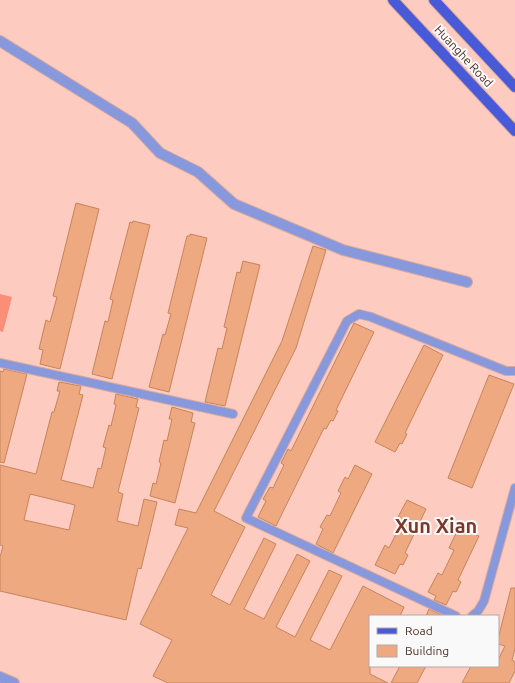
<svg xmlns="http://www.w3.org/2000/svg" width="515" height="683" font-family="Ubuntu,sans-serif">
<rect width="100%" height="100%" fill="#fdcbc0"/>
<path fill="#fc8e78" d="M 0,294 L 12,297 L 3,332 L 0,331 Z"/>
<path fill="#eea980" stroke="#c6845c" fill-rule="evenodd" d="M 76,203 L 99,209 L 60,369 L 40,364 L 43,350 L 39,349 L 46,320 L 50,322 L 57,297 L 53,296 Z
M 133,221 L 150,225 L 112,379 L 92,374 L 105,321 L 108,322 L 113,300 L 110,299 L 130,222 L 132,223 Z
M 190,234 L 207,238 L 169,392 L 149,387 L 163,334 L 165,335 L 171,314 L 168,313 L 187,236 L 190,236 Z
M 313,246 L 326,250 L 296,348 L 214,511 L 245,527 L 211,595 L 230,605 L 264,538 L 276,544 L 244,609 L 264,619 L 297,554 L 310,561 L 276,627 L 295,637 L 329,570 L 342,576 L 310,640 L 330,650 L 363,586 L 392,601 L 404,607 L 400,616 L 370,616 L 370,674 L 388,683 L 168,683 L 153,676 L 172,640 L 140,624 L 188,528 L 175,525 L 179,509 L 196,513 L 282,341 Z
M 243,261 L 260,265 L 225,406 L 205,402 L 218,348 L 222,349 L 227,328 L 224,327 L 237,272 L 240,273 Z
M 354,323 L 374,332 L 336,410 L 338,411 L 333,421 L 331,420 L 326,429 L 324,428 L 276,526 L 258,517 L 266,501 L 263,499 L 270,487 L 273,488 L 284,465 L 281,463 L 288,449 L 291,451 Z
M 424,345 L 443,355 L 405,433 L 407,434 L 402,444 L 400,443 L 395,452 L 375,442 Z
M 4,369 L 27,374 L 4,463 L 0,462 L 0,371 L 3,372 Z
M 489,375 L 514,384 L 472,488 L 448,478 Z
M 59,382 L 81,386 L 79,394 L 83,395 L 61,480 L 93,488 L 98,468 L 101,469 L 106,448 L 103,447 L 109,425 L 111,426 L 116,405 L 114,404 L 116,394 L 138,399 L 136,407 L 139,408 L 118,492 L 123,494 L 117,521 L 138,526 L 144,499 L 157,502 L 141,569 L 138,568 L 126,620 L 0,591 L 0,557 L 3,546 L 0,545 L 0,465 L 36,474 L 52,412 L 54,412 L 60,391 L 57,391 ZM 30,494 L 75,505 L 69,530 L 24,520 Z
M 172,407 L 193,413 L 191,422 L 195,423 L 175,503 L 150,496 L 153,483 L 156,484 L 161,463 L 159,462 L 164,440 L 167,441 L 172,419 L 169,419 Z
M 355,465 L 372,474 L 333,553 L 316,544 L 323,529 L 320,527 L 327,515 L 330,516 L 341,493 L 338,491 L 345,477 L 348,479 Z
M 407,500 L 426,509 L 405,553 L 408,555 L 403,565 L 400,564 L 395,574 L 375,565 L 385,545 L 389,548 L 401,524 L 396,521 Z
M 459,527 L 479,536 L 458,580 L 461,582 L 456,592 L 453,591 L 446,605 L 434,600 L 436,596 L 428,592 L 438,573 L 442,575 L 454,550 L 449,548 Z
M 511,588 L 515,588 L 515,649 L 512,660 L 515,662 L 515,671 L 509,683 L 462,683 L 471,666 L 498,666 L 498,660 L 505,646 L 498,644 L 498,639 Z
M 429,609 L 442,615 L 441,616 L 426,616 Z
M 400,666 L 426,666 L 417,683 L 391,683 Z"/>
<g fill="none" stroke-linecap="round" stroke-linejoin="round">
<defs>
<path id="service" d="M 0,363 L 233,414
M 456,616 L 246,518 L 347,321 L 359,314 L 371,317 L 506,371 L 515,371
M 472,616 L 478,611 L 484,601 L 515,488"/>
<path id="minor" d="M 0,41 L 132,123 L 160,153 L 198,172 L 234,204 L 343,250 L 467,282
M 0,677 L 14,683"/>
<path id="primary" d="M 393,0 L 515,131
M 434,0 L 515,87"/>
</defs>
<use href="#service" stroke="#d7a99f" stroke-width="10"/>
<use href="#minor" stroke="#d7a99f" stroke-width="12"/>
<use href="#primary" stroke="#d7a99f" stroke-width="12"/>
<use href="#service" stroke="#8799dc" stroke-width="8"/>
<use href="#minor" stroke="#8799dc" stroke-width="10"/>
<use href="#primary" stroke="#495ad8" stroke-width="10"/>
</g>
<g text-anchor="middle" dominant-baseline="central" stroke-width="4" stroke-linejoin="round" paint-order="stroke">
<g font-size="12" fill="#4f2f28" stroke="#f9f9f9">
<text transform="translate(464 56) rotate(47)">Huanghe Road</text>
</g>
<g font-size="20" font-weight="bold" fill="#7c382b" stroke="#f9f9f9">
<text x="436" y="525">Xun Xian</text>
</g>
</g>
<rect x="369" y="615" width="130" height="52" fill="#f9f9f9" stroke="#b5a8a5"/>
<rect x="377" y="628" width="20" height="6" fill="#495ad8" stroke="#b5a8a5"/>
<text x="405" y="635" font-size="12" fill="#4f2f28">Road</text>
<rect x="377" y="645" width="20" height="12" fill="#eea980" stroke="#b5a8a5"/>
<text x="405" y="655" font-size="12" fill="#4f2f28">Building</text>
</svg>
